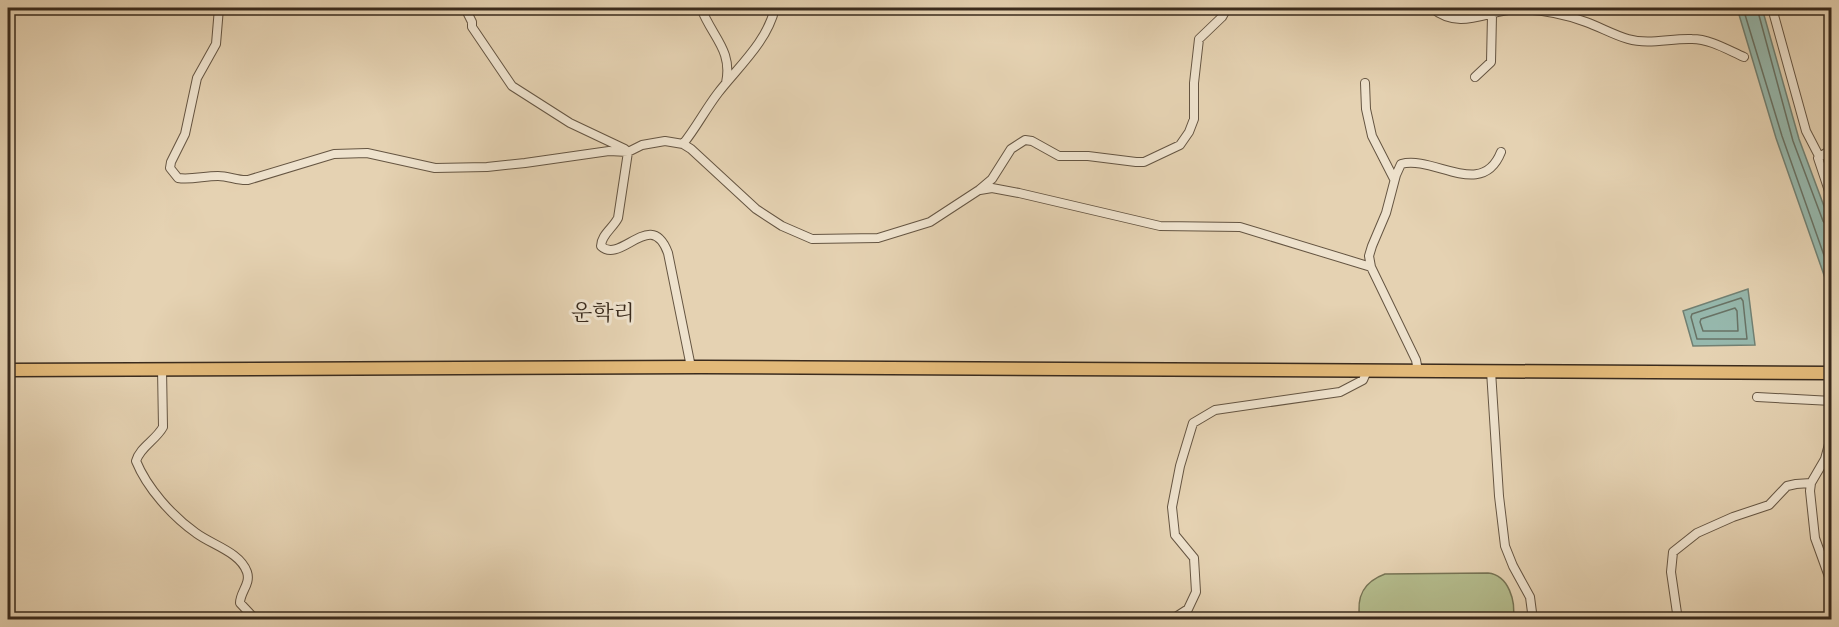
<svg xmlns="http://www.w3.org/2000/svg" width="1839" height="627" font-family="'Libre Bodoni','Noto Serif KR',serif">
<rect width="100%" height="100%" fill="#e5d2b2"/>
<filter id="stains"><feTurbulence type="fractalNoise" baseFrequency=".00333" numOctaves="4"/><feColorMatrix values="0 0 0 0 .2 0 0 0 0 .09 0 0 0 0 .02 0 0 0 .5 -.17"/></filter>
<radialGradient id="worn" r=".72"><stop offset=".6" stop-color="#630" stop-opacity="0"/><stop offset="1" stop-color="#630" stop-opacity=".3"/></radialGradient>
<path fill="#b4bc8d" stroke="#777455" stroke-width="1.5" d="M 1488,573 C 1509,575 1516,602 1513,619 L 1360,619 C 1356,597 1363,582 1385,574 Z"/>
<path fill="#96b8ad" stroke="#718073" stroke-width="1.5" d="M 1737,8 L 1762,8 L 1799,139 L 1831,225 L 1831,295 L 1776,138 Z
M 1748,289 L 1755,345 L 1693,346 L 1683,311 Z"/>
<g fill="none" stroke-linecap="round" stroke-linejoin="round">
<path stroke="#687265" stroke-width="1.5" d="M 1743,8 L 1782,136 L 1832,278
M 1757,8 L 1793,141 L 1823,221 L 1826,225 L 1832,225
M 1741,298 L 1743,301 L 1747,339 L 1697,339 L 1691,317 L 1692,314 Z
M 1735,308 L 1737,311 L 1738,331 L 1703,331 L 1700,322 L 1701,319 Z"/>
<defs>
<path id="street" d="M 219,8 L 216,44 L 197,78 L 185,134 L 171,162 L 170,168 L 178,178 C 191,180 204,176 218,176 C 229,176 238,181 248,180 L 334,154 L 367,153 L 435,168 L 487,167 L 525,163 L 609,151 L 628,152 L 642,145 L 665,141 L 683,144 L 691,149 L 756,209 L 782,226 L 812,239 L 878,238 L 930,222 L 979,190 L 992,179 L 1011,149 L 1025,140 L 1032,141 L 1059,156 L 1088,156 L 1136,162 L 1144,162 L 1180,145 L 1189,132 L 1194,119 L 1194,83 L 1199,39 L 1222,17 L 1227,8
M 465,8 L 472,22 L 472,27 L 512,86 L 570,123 L 625,149
M 701,8 C 712,37 733,50 726,83
M 1432,8 C 1460,32 1489,9 1519,9 C 1542,10 1565,14 1586,22 C 1600,27 1614,35 1628,39 C 1649,45 1671,38 1692,39 C 1710,39 1728,50 1744,57
M 1772,8 L 1806,131 L 1819,156
M 1475,77 L 1491,62 L 1492,15
M 1365,83 L 1366,109 L 1372,136 L 1394,179
M 683,144 C 696,128 705,110 718,93 C 738,67 767,42 775,8
M 1832,149 L 1818,158 L 1832,200
M 628,152 L 618,218 C 613,228 601,235 601,246 C 621,265 651,207 668,253 L 691,367
M 980,190 L 992,188 L 1019,193 L 1160,226 L 1240,227 L 1371,267
M 162,369 L 163,427 C 156,440 140,447 136,461 C 147,488 172,516 196,533 C 212,545 240,552 247,572 C 251,584 240,592 240,603 L 256,620
M 1418,371 L 1416,360 L 1371,267 L 1369,256 L 1372,246 L 1386,213 L 1396,175 L 1401,164 C 1434,155 1482,200 1501,152
M 1491,371 L 1499,496 L 1505,546 L 1513,566 L 1530,597 L 1533,620
M 1757,397 L 1832,401
M 1832,433 L 1825,459 L 1811,483 L 1810,491 L 1815,538 L 1832,585
M 8,596 L 11,620
M 1171,620 L 1188,609 L 1196,592 L 1194,558 L 1175,535 L 1172,507 L 1180,466 L 1193,423 L 1215,410 L 1340,392 L 1363,380 L 1367,371
M 1678,620 L 1671,572 L 1673,552 L 1697,533 L 1733,517 L 1769,505 L 1787,486 L 1796,484 L 1811,483"/>
<path id="primary" d="M 8,370 L 701,367 L 1832,373"/>
</defs>
<use href="#street" stroke="#655542" stroke-width="10"/>
<use href="#primary" stroke="#3a2b1d" stroke-width="15"/>
<use href="#street" stroke="#eee2cd" stroke-width="8"/>
<use href="#primary" stroke="#e2b979" stroke-width="12"/>
</g>
<g text-anchor="middle" dominant-baseline="central" stroke-width="6" stroke-linejoin="round" paint-order="stroke">
<g font-size="22" fill="#3a2b1d" stroke="#eee2cd">
<text x="603" y="313">운학리</text>
</g>
</g>
<rect width="1839" height="627" fill="none" stroke="#e5d2b2" stroke-width="30"/>
<rect x="9" y="9" width="1821" height="609" fill="none" stroke="#3a2b1d" stroke-width="3"/>
<rect x="15" y="15" width="1809" height="597" fill="none" stroke="#3a2b1d" stroke-width="1.5"/>
<rect width="100%" height="100%" filter="url(#stains)"/>
<rect width="100%" height="100%" fill="url(#worn)"/>
</svg>
